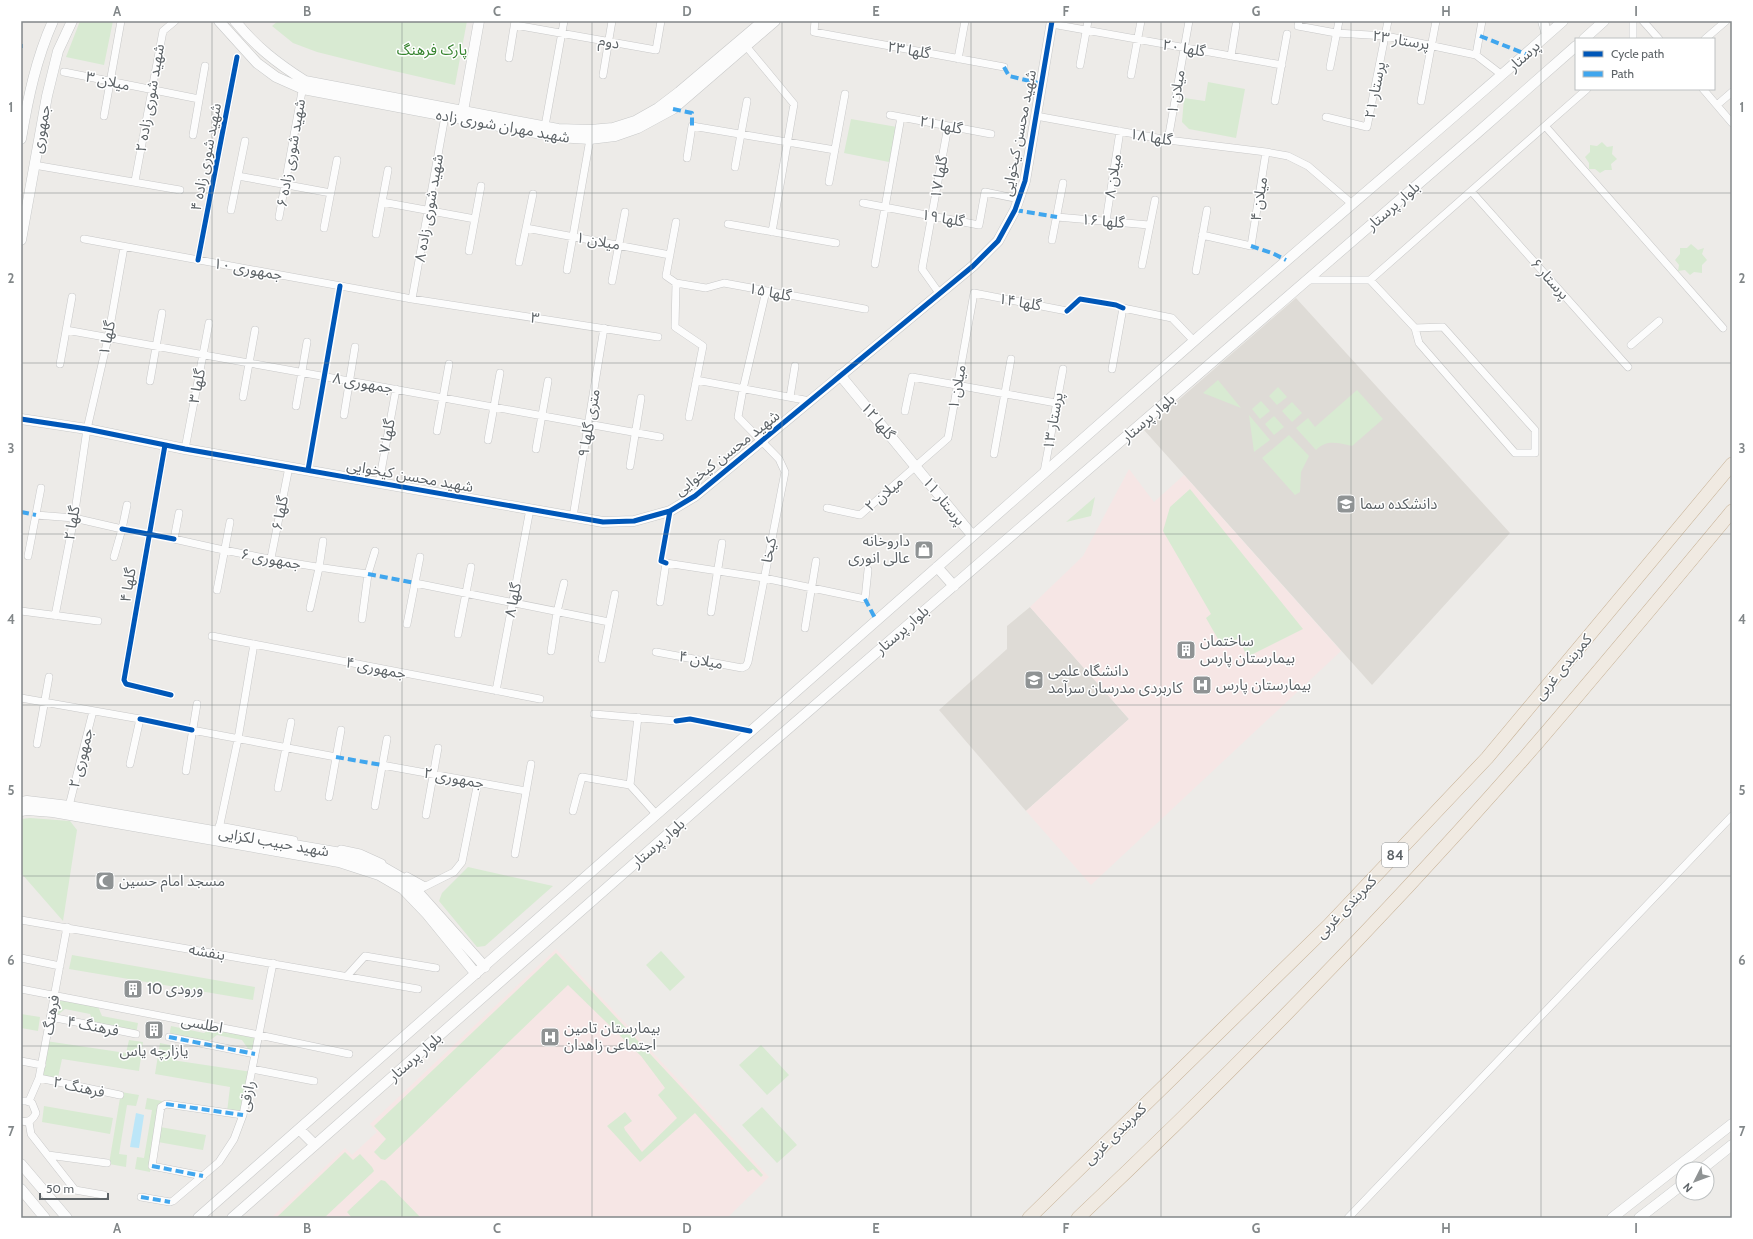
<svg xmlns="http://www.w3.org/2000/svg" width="1753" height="1239" font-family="Cabin,'Noto Sans Arabic',sans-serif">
<rect width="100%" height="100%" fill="#edebe8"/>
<path fill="#dedbd6" d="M 1296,298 L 1510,533 L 1372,685 L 1144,430 Z
M 1030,607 L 1129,719 L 1026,811 L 939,710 L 1007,649 L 1007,626 Z"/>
<path fill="#f6e6e5" d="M 1129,469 L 1154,502 L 1184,475 L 1341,651 L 1091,885 L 1026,811 L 1129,719 L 1030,607 L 1083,556 Z
M 556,949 L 769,1177 L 727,1218 L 271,1218 L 345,1148 L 352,1155 L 377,1132 L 370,1124 Z"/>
<path fill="#d8ead2" d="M 80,21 L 113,21 L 104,65 L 66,57 Z
M 278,21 L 467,21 L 455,85 L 381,68 L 317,52 L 293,43 L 272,26 Z
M 1208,82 L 1245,89 L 1236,138 L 1189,129 L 1182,122 L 1184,98 L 1205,101 Z
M 851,119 L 897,127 L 889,162 L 844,153 Z
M 1602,142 L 1607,147 L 1613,146 L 1612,154 L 1617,159 L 1611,164 L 1612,170 L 1605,170 L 1600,173 L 1595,169 L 1589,169 L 1589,163 L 1585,157 L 1590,152 L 1590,145 L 1597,146 Z
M 1691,244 L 1698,250 L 1704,248 L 1702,254 L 1707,260 L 1702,265 L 1702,273 L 1694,272 L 1690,275 L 1685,270 L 1678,271 L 1679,265 L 1675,260 L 1680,254 L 1680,248 L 1687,248 Z
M 1218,380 L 1241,408 L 1203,393 Z
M 1278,387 L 1287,397 L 1277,405 L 1269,396 Z
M 1357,390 L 1383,419 L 1352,446 C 1338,443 1327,439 1316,450 L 1296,428 L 1308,418 L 1315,427 Z
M 1261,401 L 1270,411 L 1260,419 L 1252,409 Z
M 1292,402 L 1302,413 L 1292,422 L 1282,411 Z
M 1249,415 L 1270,440 L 1254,452 Z
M 1274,416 L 1284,427 L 1274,435 L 1265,424 Z
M 1289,435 L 1309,456 L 1301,472 L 1300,492 L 1295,495 L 1262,458 Z
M 1190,489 L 1303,629 L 1247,657 L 1239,638 L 1222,646 L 1206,618 L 1211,614 L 1163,531 L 1170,507 Z
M 1095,497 L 1091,516 L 1066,522 Z
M 30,818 L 70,821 L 77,830 L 63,921 L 21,873 L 21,819 Z
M 468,867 L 553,886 L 485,946 L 477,947 L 439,901 L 442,893 Z
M 661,951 L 685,977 L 670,991 L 646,965 Z
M 556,953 L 763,1175 L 761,1177 L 753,1169 L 748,1172 L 695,1113 L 640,1162 L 607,1126 L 625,1112 L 632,1121 L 624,1127 L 625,1130 L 642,1152 L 677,1118 L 658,1095 L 665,1088 L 641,1056 L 568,985 L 390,1156 L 385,1160 L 381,1159 L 374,1152 L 386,1139 L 374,1126 Z
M 72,955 L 255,987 L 253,1000 L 69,969 Z
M 55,995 L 97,1004 L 102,1016 L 138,1023 L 136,1034 L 95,1026 L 90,1014 L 65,1009 L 54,1018 L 51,1017 Z
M 21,1014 L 40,1017 L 38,1031 L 21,1028 Z
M 171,1026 L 204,1033 L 215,1026 L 259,1035 L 251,1053 L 242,1040 L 217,1035 L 205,1044 L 169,1037 Z
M 129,1040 L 143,1042 L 139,1071 L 62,1059 L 57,1082 L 39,1078 L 46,1041 L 126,1053 Z
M 160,1043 L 174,1046 L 172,1060 L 252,1072 L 243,1115 L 227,1112 L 230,1087 L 155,1074 Z
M 761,1045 L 789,1075 L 767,1095 L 739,1065 Z
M 121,1092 L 139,1095 L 136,1106 L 127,1105 L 119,1154 L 127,1155 L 126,1167 L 109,1164 Z
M 147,1098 L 162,1101 L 150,1172 L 135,1169 L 137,1157 L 144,1158 L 152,1110 L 145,1109 Z
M 44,1106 L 113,1118 L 110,1134 L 42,1122 Z
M 762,1107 L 797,1145 L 777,1163 L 742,1125 Z
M 160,1127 L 206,1135 L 203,1150 L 158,1142 Z
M 345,1152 L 353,1160 L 360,1154 L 372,1167 L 374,1171 L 371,1174 L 324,1218 L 276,1218 Z
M 381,1180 L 385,1181 L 421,1218 L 352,1218 L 347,1212 Z"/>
<path fill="#bce6f8" d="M 136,1113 L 144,1115 L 139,1148 L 130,1147 Z"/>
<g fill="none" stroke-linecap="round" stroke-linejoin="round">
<defs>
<path id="street" d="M 815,21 L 814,32 L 1004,67
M 1299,21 L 1298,26 L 1336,33 L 1386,36 L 1476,55 L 1502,75
M 1633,21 L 1633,39
M 1643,21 L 1659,39
M 1052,24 L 1282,65
M 515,25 L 656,50 L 661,21
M 1705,39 L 1726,21
M 746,46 L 794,104 L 772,232
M 1476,55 L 1482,21
M 1231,56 L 1236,25
M 509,58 L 515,21
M 958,59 L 965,21
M 1080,65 L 1088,21
M 1330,67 L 1339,21
M 64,72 L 199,99
M 603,75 L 612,21
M 1131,75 L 1141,21
M 1703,89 L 1732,123
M 1275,101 L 1287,34
M 1421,101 L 1436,21
M 1717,105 L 1732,92
M 890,115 L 991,134
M 104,116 L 121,21
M 1036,116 L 1168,140 L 1266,152 L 1288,156 L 1308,166 L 1351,203
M 1326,117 L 1367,127 L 1388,21
M 545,126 L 564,21
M 1546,127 L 1723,328
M 193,135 L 205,66
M 1168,140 L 1189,21
M 687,158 L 692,126 L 835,150
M 34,165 L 180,190
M 735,167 L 747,101
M 238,176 L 331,193
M 135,181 L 163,31 L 175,21
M 829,182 L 845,94
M 1471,191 L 1628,367
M 382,202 L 475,219
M 863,203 L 979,225 L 985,192 L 1019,199
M 231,210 L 245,141
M 279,217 L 303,86
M 1057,217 L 1149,225
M 1106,221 L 1120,131
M 676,222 L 666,276 L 676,283 L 706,288 L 724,283 L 865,309
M 728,224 L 836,243
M 324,228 L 337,160
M 526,228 L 670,255
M 376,234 L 388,170
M 1202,235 L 1251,246 L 1266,152
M 84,239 L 412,299 L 658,337
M 1052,240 L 1063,183
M 469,251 L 481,186
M 198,260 L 237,57
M 519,262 L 533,194
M 875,264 L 901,117
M 1142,265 L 1155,200
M 567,270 L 590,139
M 1196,271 L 1207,210
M 1307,280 L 1370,280 L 1415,328
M 1370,280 L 1587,89
M 612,281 L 625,212
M 676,283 L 675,327 L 703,346 L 689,417
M 939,293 L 922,269 L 948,126
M 412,299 L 445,116
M 1443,327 L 1535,430 L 1535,453 L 1515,453 L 1419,343 L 1415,328 Z
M 66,330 L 660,437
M 1631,345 L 1659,321
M 60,364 L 72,297
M 1112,369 L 1123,308 L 1172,318 L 1194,341
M 696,380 L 810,401
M 150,381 L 162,313
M 243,397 L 255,330
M 790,397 L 795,366
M 296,406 L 307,342
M 905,411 L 912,377 L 1056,403
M 344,415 L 355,347
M 437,431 L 449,364
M 488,440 L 500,373
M 165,445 L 124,680 L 126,684 L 171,695
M 185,449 L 209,323
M 536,449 L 548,381
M 994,454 L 1011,359
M 630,466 L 641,398
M 1044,472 L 1063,369
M 379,483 L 396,389
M 827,508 L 860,515 L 948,438 L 974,293 L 1067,311
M 179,513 L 174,539 C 238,554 303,566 368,574
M 36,515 L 74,518 L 122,529
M 573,517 L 604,328
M 28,556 L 41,488
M 114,557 L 122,529 L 127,505
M 271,558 L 289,467
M 415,583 L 609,622
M 217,590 L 230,522
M 660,602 L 666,563 L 764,578 L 865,599 L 868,570
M 310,608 L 319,568 L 323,541
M 21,611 L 98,621
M 711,612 L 722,543
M 55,616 L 74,518 L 87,429 L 108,338 L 124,247
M 362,619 L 368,574 L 375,551
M 407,624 L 420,557
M 805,628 L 816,561
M 458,634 L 471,567
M 212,636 L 540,699
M 551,651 L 557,612 L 564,583
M 656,652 L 742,668 L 746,666 L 748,662 L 785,472 L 779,459 L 738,417 L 743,389 L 766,291
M 602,659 L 615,594
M 496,691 L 530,509
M 21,698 L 140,719 L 130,764
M 594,714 L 676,721
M 192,730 L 336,757
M 37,744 L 49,677
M 382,765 L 526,791
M 186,771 L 197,704
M 630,785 L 656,814
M 278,788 L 291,722
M 329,797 L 341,730
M 69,806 L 93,711
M 375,806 L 387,739
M 573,811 L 582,777 L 630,785 L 638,717
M 426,815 L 438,748
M 219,826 L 294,840
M 219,829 L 238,739 L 254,644
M 341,849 L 360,853 L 382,863
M 515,854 L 531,764
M 407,876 L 425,886
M 422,888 L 454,872 L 462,862 L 478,782
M 21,920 L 418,989
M 21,958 L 60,966
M 347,976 L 365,956 L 436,968
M 21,989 L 259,1035 L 349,1054
M 51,1017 L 136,1034
M 169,1037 L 255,1054
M 21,1061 L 42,1065
M 252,1069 L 314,1081
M 39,1078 L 120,1095
M 21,1101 L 26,1101 L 32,1103 L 36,1113 C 33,1120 28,1123 21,1121
M 29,1101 L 39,1078 L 67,927
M 29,1122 L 31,1134 L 75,1190 L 104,1195
M 48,1155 L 107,1163
M 203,1176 L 152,1166 L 161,1107 L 166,1104 L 243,1115
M 141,1197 L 170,1202 L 173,1201 L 219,1162 L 234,1139 L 243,1115 L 273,963
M 1348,1218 L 1732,816"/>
<path id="secondary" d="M 219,21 L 257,63 L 276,77 L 303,89 L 557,137 L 590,139 L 615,136 L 638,128 L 673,109 L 775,21
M 235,21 C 256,47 277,63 305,81 L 558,129 L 590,130 L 613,128 L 635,121 L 658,108 L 679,92 L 763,21
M 1543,21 L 1547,35
M 1584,39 L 1604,21
M 463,111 L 479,21
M 21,139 C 28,98 36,59 53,21
M 21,240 L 47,96 L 58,51 L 72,21
M 840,375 L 972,535
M 21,419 L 87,429 L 185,449 L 603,522 L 634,521 L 670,511 L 695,496 L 973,266 L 998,241 L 1015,210 L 1025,181 L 1052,21
M 937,567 L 954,586
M 21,802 L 27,801 L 69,806 L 341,853 L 383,867 L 409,882 L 485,967
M 21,811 L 27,810 L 53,812 L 339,862 L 379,875 L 403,889 L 427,914 L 476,974
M 299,1129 L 315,1145
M 21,1164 L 67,1218
M 1702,1169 L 1732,1145
M 21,1189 L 45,1218
M 198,1218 L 1194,341 C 1316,234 1441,129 1563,21
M 232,1218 L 760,753 L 1476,134 L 1576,46
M 1612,1218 L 1732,1124
M 1639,1218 L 1683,1184"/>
<path id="highway" d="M 1029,1218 L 1328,926 L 1487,758 L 1732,464
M 1078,1218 C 1234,1071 1385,917 1526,756 C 1596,675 1664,593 1732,511"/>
</defs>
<use href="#street" stroke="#c8c8c8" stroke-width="8"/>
<use href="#secondary" stroke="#c8c9c9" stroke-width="11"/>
<use href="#highway" stroke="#c6b094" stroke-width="14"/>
<use href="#street" stroke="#fcfcfc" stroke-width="7"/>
<use href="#secondary" stroke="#fcfcfc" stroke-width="10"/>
<use href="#highway" stroke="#f0eae2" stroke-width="13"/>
<path stroke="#40a6ee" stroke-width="4" stroke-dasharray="8 4" stroke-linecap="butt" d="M 1480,36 L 1526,54
M 21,46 L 23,46
M 1004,67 L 1009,76 L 1042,84
M 673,109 L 692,113 L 692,126
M 1015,210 L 1057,217
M 1251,246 L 1272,253 L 1286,260
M 21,512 L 36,515
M 368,574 L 415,583
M 865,599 L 876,620
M 336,757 L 382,765
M 169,1037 L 255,1054
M 166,1104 L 243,1115
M 152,1166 L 203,1176
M 141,1197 L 170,1202"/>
<defs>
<path id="cycleway" d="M 198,260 L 237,57
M 1067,311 L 1080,299 L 1116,305 L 1123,308
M 21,419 L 87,429 L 185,449 L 603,522 L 634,521 L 670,511 L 695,496 L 973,266 L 998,241 L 1015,210 L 1025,181 L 1052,21
M 165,445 L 124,680 L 126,684 L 171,695
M 308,470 L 340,286
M 122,529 L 174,539
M 666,563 L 661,561 L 670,511
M 140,719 L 192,730
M 676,721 L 690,719 L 750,731"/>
</defs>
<use href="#cycleway" stroke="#fff" stroke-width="8"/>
<use href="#cycleway" stroke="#0057b8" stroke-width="5"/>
</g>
<path fill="none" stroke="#828789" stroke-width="1" stroke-opacity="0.55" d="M 212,21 L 212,1218M 402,21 L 402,1218M 592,21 L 592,1218M 782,21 L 782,1218M 971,21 L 971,1218M 1161,21 L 1161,1218M 1351,21 L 1351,1218M 1541,21 L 1541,1218M 21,193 L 1732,193M 21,363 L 1732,363M 21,534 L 1732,534M 21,705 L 1732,705M 21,876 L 1732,876M 21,1046 L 1732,1046"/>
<defs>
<symbol id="university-square" viewBox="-11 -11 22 22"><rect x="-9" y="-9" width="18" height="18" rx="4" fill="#8f9394" stroke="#fff"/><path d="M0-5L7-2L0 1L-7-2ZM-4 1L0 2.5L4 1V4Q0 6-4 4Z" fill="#fff"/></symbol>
<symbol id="shop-square" viewBox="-11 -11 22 22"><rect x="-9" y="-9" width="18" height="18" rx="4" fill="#8f9394" stroke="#fff"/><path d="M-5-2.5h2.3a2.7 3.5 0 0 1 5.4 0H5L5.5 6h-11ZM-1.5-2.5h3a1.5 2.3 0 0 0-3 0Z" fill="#fff"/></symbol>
<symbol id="building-square" viewBox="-11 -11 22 22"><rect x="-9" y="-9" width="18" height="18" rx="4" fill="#8f9394" stroke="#fff"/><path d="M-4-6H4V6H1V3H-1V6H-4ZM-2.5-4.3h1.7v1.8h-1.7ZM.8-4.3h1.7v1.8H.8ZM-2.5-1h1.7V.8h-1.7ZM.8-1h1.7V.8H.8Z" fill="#fff"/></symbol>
<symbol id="hospital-square" viewBox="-11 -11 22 22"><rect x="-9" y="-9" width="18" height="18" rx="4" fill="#8f9394" stroke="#fff"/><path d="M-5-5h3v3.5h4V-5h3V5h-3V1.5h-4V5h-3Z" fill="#fff"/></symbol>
<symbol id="mosque-square" viewBox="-11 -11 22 22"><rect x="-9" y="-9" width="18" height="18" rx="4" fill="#8f9394" stroke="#fff"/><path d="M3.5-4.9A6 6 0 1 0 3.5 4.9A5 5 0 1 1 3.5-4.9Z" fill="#fff"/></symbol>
</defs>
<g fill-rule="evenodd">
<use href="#university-square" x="1335" y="493" width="22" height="22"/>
<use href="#shop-square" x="913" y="539" width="22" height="22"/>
<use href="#building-square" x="1175" y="639" width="22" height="22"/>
<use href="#university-square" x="1023" y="669" width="22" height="22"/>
<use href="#hospital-square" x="1191" y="674" width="22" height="22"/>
<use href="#mosque-square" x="94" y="870" width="22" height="22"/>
<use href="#building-square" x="122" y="978" width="22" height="22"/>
<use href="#building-square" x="143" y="1019" width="22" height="22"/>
<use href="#hospital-square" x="539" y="1026" width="22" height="22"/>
</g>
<g text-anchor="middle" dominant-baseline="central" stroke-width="3" stroke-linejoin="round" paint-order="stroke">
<rect fill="#fff" stroke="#8e9295" stroke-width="1" x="1382" y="843" width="26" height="24" rx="3"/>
<g font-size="14" font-weight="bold" fill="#5d6367">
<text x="1395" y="855">84</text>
</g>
<g font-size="15" fill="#5d6367" stroke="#fff">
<text transform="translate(1401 40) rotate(9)">پرستار ۲۳</text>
<text transform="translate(609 42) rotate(10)">دوم</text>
<text transform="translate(1184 48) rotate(10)">گلها ۲۰</text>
<text transform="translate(909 50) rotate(10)">گلها ۲۳</text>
<text transform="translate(1524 56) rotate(-42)">پرستار</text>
<text transform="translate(108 81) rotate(12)">میلان ۳</text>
<text transform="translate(1375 90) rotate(-79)">پرستار ۲۱</text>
<text transform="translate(1176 92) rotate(-80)">میلان ۱</text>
<text transform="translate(150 98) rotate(-80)">شهید شوری زاده ۲</text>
<text transform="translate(941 125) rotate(11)">گلها ۲۱</text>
<text transform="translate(503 126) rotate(10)">شهید مهران شوری زاده</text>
<text transform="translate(41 129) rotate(-80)">جمهوری</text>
<text transform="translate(1019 133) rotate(-79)">شهید محسن کیخوایی</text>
<text transform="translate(1151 137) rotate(9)">گلها ۱۸</text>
<text transform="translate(291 153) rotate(-80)">شهید شوری زاده ۶</text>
<text transform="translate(206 157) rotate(-79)">شهید شوری زاده ۴</text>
<text transform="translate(1113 176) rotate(-81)">میلان ۸</text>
<text transform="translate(939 177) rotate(-80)">گلها ۱۷</text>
<text transform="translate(1259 199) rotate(-81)">میلان ۴</text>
<text transform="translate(1393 206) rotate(-41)">بلوار پرستار</text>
<text transform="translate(429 208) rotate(-80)">شهید شوری زاده ۸</text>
<text transform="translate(943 218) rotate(10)">گلها ۱۹</text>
<text transform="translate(1103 221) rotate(5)">گلها ۱۶</text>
<text transform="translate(598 241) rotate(10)">میلان ۱</text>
<text transform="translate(248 269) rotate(10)">جمهوری ۱۰</text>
<text transform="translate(1550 279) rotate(48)">پرستار ۶</text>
<text transform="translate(770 292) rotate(11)">گلها ۱۵</text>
<text transform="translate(1020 302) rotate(10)">گلها ۱۴</text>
<text transform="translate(535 318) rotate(9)">۳</text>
<text transform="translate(107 338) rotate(-79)">گلها ۱</text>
<text transform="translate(363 383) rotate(10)">جمهوری ۸</text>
<text transform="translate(197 386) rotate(-79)">گلها ۳</text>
<text transform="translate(957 387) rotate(-80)">میلان ۱</text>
<text transform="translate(1148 418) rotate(-41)">بلوار پرستار</text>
<text transform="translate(878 421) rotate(50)">گلها ۱۲</text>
<text transform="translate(1053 421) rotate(-80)">پرستار ۱۳</text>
<text transform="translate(589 423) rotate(-80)">۹ متری گلها</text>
<text transform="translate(387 436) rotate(-80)">گلها ۷</text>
<text transform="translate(727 453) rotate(-38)">شهید محسن کیخوایی</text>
<text transform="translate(410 476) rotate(10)">شهید محسن کیخوایی</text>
<text transform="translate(884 494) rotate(-41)">میلان ۲</text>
<text transform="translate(944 501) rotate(51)">پرستار ۱۱</text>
<text transform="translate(280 513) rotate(-79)">گلها ۶</text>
<text transform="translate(72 523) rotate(-80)">گلها ۲</text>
<text transform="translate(769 550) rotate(-79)">کیخا</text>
<text transform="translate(271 559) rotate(10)">جمهوری ۶</text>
<text transform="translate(128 585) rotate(-80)">گلها ۴</text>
<text transform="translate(513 600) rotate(-79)">گلها ۸</text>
<text transform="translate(902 630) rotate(-41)">بلوار پرستار</text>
<text transform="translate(701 660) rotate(11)">میلان ۴</text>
<text transform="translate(1563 667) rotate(-50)">کمربندی غربی</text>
<text transform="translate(376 668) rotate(11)">جمهوری ۴</text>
<text transform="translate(81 758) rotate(-76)">جمهوری ۲</text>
<text transform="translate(454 778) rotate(10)">جمهوری ۲</text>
<text transform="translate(274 842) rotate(10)">شهید حبیب لکزایی</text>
<text transform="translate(658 843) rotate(-41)">بلوار پرستار</text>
<text transform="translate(1346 907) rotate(-46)">کمربندی غربی</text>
<text transform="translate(207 952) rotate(10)">بنفشه</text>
<text transform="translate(51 1015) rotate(-80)">فرهنگ</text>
<text transform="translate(202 1024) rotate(11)">اطلسی</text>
<text transform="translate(93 1026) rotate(11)">فرهنگ ۴</text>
<text transform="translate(415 1057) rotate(-41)">بلوار پرستار</text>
<text transform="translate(79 1087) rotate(12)">فرهنگ ۲</text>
<text transform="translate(247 1096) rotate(-78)">رازقی</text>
<text transform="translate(1115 1134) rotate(-44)">کمربندی غربی</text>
</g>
<g font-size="15" fill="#36842f" stroke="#fff">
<text x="432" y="50">پارک فرهنگ</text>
</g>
<g font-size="15" fill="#5d6367" stroke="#fff" text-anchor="start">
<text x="1360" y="504">دانشکده سما</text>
<text x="910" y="541" text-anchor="end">داروخانه<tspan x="910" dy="17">عالی انوری</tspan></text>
<text x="1200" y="641">ساختمان<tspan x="1200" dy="17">بیمارستان پارس</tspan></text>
<text x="1048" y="671">دانشگاه علمی<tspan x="1048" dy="17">کاربردی مدرسان سرآمد</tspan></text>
<text x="1216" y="685">بیمارستان پارس</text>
<text x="119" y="881">مسجد امام حسین</text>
<text x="147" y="989">ورودی 10</text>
<text x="564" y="1028">بیمارستان تامین<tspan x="564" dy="17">اجتماعی زاهدان</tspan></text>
<text x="154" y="1051" text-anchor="middle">یازارچه یاس</text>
</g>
</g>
<rect width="1753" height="1239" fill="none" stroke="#ffffff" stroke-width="44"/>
<rect x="1575" y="38" width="140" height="52" fill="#ffffff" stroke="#bec1c2"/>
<rect x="1583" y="51" width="20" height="6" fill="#0057b8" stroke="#bec1c2"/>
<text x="1611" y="58" font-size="12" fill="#5d6367">Cycle path</text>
<rect x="1583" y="71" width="20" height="6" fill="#40a6ee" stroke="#bec1c2"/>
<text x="1611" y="78" font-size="12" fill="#5d6367">Path</text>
<g transform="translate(1695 1181) rotate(228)"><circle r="19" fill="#ffffff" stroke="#bec1c2"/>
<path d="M0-3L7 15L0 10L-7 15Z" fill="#8f9394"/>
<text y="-6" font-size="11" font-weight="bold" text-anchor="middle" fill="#5d6367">N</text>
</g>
<path d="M40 1193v6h68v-6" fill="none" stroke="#5d6367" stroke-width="2"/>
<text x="46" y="1193" font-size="12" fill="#5d6367" stroke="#ffffff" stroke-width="3" paint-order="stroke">50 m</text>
<rect x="22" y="22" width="1709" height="1195" fill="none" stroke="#828789" stroke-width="1.5"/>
<g font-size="13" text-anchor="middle" font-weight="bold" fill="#828789">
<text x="117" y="16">A</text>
<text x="307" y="16">B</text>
<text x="497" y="16">C</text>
<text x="687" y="16">D</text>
<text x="876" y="16">E</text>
<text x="1066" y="16">F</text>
<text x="1256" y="16">G</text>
<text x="1446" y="16">H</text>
<text x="1636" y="16">I</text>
<text x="11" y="112">1</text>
<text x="1742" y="112">1</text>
<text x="11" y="283">2</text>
<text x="1742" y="283">2</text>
<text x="11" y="453">3</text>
<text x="1742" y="453">3</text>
<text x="11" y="624">4</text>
<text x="1742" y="624">4</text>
<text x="11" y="795">5</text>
<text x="1742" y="795">5</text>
<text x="11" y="965">6</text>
<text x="1742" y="965">6</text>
<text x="11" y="1136">7</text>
<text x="1742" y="1136">7</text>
<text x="117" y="1233">A</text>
<text x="307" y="1233">B</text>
<text x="497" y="1233">C</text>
<text x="687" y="1233">D</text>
<text x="876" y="1233">E</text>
<text x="1066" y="1233">F</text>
<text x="1256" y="1233">G</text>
<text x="1446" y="1233">H</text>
<text x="1636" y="1233">I</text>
</g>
</svg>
